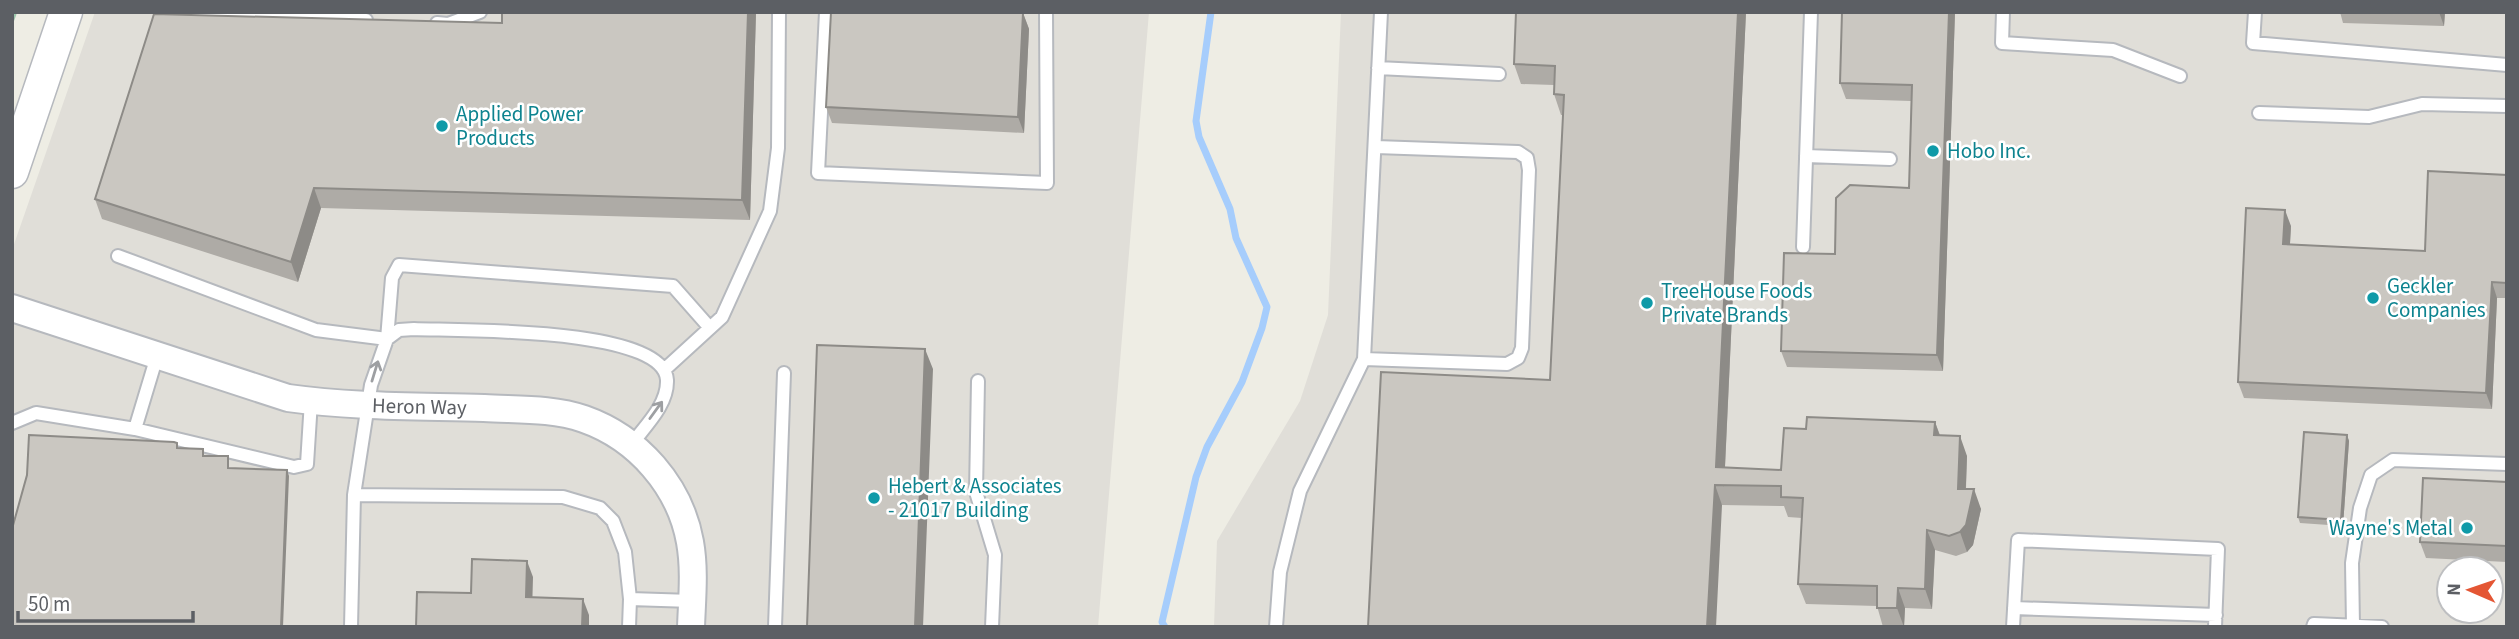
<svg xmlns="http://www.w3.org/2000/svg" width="2519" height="639" font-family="'Source Sans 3',sans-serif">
<rect width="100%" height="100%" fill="#eeede4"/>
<path fill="#e0ded8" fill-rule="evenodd" d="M 95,12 L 1149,12 L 1098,627 L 12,627 L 12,250 Z
M 1341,12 L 2507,12 L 2507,627 L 1214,627 L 1217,541 L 1300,401 L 1328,315 ZM 2449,569 L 2491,569 L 2491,611 L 2449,611 Z"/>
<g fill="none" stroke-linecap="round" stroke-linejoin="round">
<path stroke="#a6cdfc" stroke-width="7" d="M 1165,627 L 1162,622 L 1196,477 L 1207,447 L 1242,382 L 1262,328 L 1267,307 L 1236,238 L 1230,209 L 1199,137 L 1196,121 L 1211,12"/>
<defs>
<path id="service" d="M 170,12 L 366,20
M 826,12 L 818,173 L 1047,183 L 1046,12
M 2003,12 L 2002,43 L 2113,50 L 2180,76
M 2255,12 L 2253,43 L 2507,65
M 437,23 L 448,24 L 480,12
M 1378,68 L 1499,74
M 2259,113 L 2369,117 L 2422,104 L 2507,106
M 1806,156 L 1890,159
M 1803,247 L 1811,12
M 118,256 L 316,330 L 387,339 L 399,330 L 414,329 C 455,331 664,326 667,380 C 668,405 645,426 631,445
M 1364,359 L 1507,364 L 1518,358 L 1522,348 L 1529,170 L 1527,158 L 1518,152 L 1376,147
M 664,370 L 722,317 L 770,211 L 778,148 L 779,12
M 978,381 L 976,492 L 995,555 L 992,627
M 12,423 L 36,413 L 135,429 L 157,356
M 135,429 L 294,467 L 307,464 L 311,401
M 630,599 L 625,552 L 613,521 L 600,508 L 563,497 L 354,495 L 371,385 L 387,339 L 392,278 L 399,265 L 673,286 L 710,328
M 2014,608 L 2216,615
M 2353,626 L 2352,563 L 2360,508 L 2371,475 L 2393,460 L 2507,464
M 351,627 L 354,495
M 629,627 L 630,599 L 692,601
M 775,627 L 784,373
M 1276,627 L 1280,572 L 1300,491 L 1364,359 L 1381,12
M 2013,627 L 2018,540 L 2218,549 L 2215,627
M 2313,627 L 2314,624 L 2382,627"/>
<g id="minor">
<path id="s1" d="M 12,308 L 288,398 C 353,407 419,406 484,408 C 517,410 552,408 584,419 C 638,438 680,486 690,542 C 695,570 692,599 691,627"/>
</g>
<path id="tertiary" d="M 12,172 L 66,12"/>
</defs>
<use href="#service" stroke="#b6b9be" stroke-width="16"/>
<use href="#minor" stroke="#b6b9be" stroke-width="30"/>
<use href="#tertiary" stroke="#b6b9be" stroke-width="35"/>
<path stroke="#9bc5ab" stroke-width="4.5" stroke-dasharray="7 3.5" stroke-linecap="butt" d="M 12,20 L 15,12"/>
<use href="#service" stroke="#fff" stroke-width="12"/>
<use href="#minor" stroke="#fff" stroke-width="26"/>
<use href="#tertiary" stroke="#fff" stroke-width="32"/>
</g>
<path fill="#aeaba6" d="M 756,12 L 750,220 L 321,208 L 298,282 L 102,219 L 95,199 L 502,23 Z
M 1746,12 L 1725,468 L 1781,470 L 1806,429 L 1935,422 L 1940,435 L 1967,456 L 1966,489 L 1981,509 L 1973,545 L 1967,552 L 1956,556 L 1935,550 L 1932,609 L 1905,608 L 1904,627 L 1883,627 L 1877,606 L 1806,604 L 1798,584 L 1802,518 L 1788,517 L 1784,506 L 1722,505 L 1550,380 L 1563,115 L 1561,115 L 1554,94 L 1554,85 L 1521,84 L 1514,64 Z
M 1842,12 L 1955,12 L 1943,371 L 1787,367 L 1781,351 L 1835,254 L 1909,188 L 1911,101 L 1846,99 L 1840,83 Z
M 2340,12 L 2445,12 L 2444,26 L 2343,23 Z
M 1023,13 L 1029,29 L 1024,133 L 832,123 L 826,107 Z
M 2507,175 L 2507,298 L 2497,298 L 2492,409 L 2244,398 L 2238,382 L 2291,226 L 2290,244 L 2425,251 Z
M 2347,435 L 2349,441 L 2343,526 L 2300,523 L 2298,517 Z
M 2507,482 L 2507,562 L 2426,558 L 2420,542 Z"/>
<path fill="#8d8b87" d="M 748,12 L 756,12 L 750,220 L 742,200 Z
M 1738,12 L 1746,12 L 1724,487 L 1716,467 Z
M 1949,12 L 1955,12 L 1943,371 L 1937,355 Z
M 2439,12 L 2445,12 L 2444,26 Z
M 1023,13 L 1029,29 L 1024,133 L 1018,117 Z
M 314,188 L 321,208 L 298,282 L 291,262 Z
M 2285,210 L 2291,226 L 2289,260 L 2283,244 Z
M 2492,282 L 2497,298 L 2492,409 L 2486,393 Z
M 925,349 L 933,369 L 923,627 L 915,627 Z
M 1935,422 L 1942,442 L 1934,435 Z
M 2347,435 L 2349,441 L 2343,526 L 2341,520 Z
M 1960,436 L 1967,456 L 1965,509 L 1958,489 Z
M 287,470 L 289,476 L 283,627 L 281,627 Z
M 1715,485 L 1722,505 L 1716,627 L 1707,627 Z
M 1974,489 L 1981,509 L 1973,545 L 1967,552 L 1960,532 Z
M 1927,530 L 1935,550 L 1932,609 L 1925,589 Z
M 527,561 L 533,577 L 532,613 L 526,597 Z
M 1898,588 L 1905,608 L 1904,627 L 1897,608 Z
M 583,599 L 589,615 L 589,627 L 582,627 Z"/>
<path fill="#cac7c1" stroke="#8d8b87" stroke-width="2" d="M 502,12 L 748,12 L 742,200 L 314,188 L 291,262 L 95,199 L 154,14 L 502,23 Z
M 831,12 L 1023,13 L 1018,117 L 826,107 Z
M 1516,12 L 1738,12 L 1716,467 L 1781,470 L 1784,428 L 1806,429 L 1807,417 L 1935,422 L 1934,435 L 1960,436 L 1958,489 L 1974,489 L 1966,525 L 1960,532 L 1949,536 L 1927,530 L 1925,589 L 1898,588 L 1897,608 L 1877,608 L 1877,586 L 1798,584 L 1803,498 L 1781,497 L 1781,486 L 1715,485 L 1707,627 L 1368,627 L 1381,372 L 1550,380 L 1564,95 L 1554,94 L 1555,66 L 1514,64 Z
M 1842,12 L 1949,12 L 1937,355 L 1781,351 L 1784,253 L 1835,254 L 1836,198 L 1850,185 L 1909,188 L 1912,85 L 1840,83 Z
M 2428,171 L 2507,175 L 2507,283 L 2492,282 L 2486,393 L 2238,382 L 2246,208 L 2285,210 L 2283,244 L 2425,251 Z
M 817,345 L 925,349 L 915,627 L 807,627 Z
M 2304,432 L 2347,435 L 2341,520 L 2298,517 Z
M 29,435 L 174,442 L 177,443 L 177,448 L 203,449 L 203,456 L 228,456 L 228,468 L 287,470 L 281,627 L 12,627 L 12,529 L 27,475 Z
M 2423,478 L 2507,482 L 2507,546 L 2420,542 Z
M 472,559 L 527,561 L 526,597 L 583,599 L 582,627 L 416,627 L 417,592 L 471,593 Z"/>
<defs><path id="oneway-shaft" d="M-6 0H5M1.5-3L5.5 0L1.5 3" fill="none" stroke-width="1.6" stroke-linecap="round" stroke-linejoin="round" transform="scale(1.75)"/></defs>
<g stroke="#9d9fa2">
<use href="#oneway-shaft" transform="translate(375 371) rotate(-73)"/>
<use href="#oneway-shaft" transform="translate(656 410) rotate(-54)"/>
</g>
<g fill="#0f9aa8" stroke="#fff" stroke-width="2.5">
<circle cx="442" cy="126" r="7"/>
<circle cx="1933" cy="151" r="7"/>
<circle cx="2373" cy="298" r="7"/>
<circle cx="1647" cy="303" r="7"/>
<circle cx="874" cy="498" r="7"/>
<circle cx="2467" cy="528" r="7"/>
</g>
<g text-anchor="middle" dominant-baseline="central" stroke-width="5" stroke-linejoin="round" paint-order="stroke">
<g font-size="21" fill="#0d838f" stroke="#fff" text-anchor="start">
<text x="456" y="114">Applied Power<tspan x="456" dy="24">Products</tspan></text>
<text x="1947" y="151">Hobo Inc.</text>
<text x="2387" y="286">Geckler<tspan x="2387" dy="24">Companies</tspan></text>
<text x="1661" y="291">TreeHouse Foods<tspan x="1661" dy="24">Private Brands</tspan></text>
<text x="888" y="486">Hebert &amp; Associates<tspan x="888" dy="24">- 21017 Building</tspan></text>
<text x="2453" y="528" text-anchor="end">Wayne's Metal</text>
</g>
<g font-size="21" fill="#5c5f64" stroke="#fff">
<text stroke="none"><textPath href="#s1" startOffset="422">Heron Way</textPath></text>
</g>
</g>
<rect width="2519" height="639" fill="none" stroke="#5c5f64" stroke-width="28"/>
<g transform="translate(2470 590) rotate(272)"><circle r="33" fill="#ffffff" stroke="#bebfc1" stroke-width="2"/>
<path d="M0-5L12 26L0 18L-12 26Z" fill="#e45634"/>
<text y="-10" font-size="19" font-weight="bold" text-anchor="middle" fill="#5c5f64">N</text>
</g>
<path d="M18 611v10h175v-10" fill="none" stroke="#5c5f64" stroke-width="3.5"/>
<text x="28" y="611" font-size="21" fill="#5c5f64" stroke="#ffffff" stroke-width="5" paint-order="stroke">50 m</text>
</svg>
